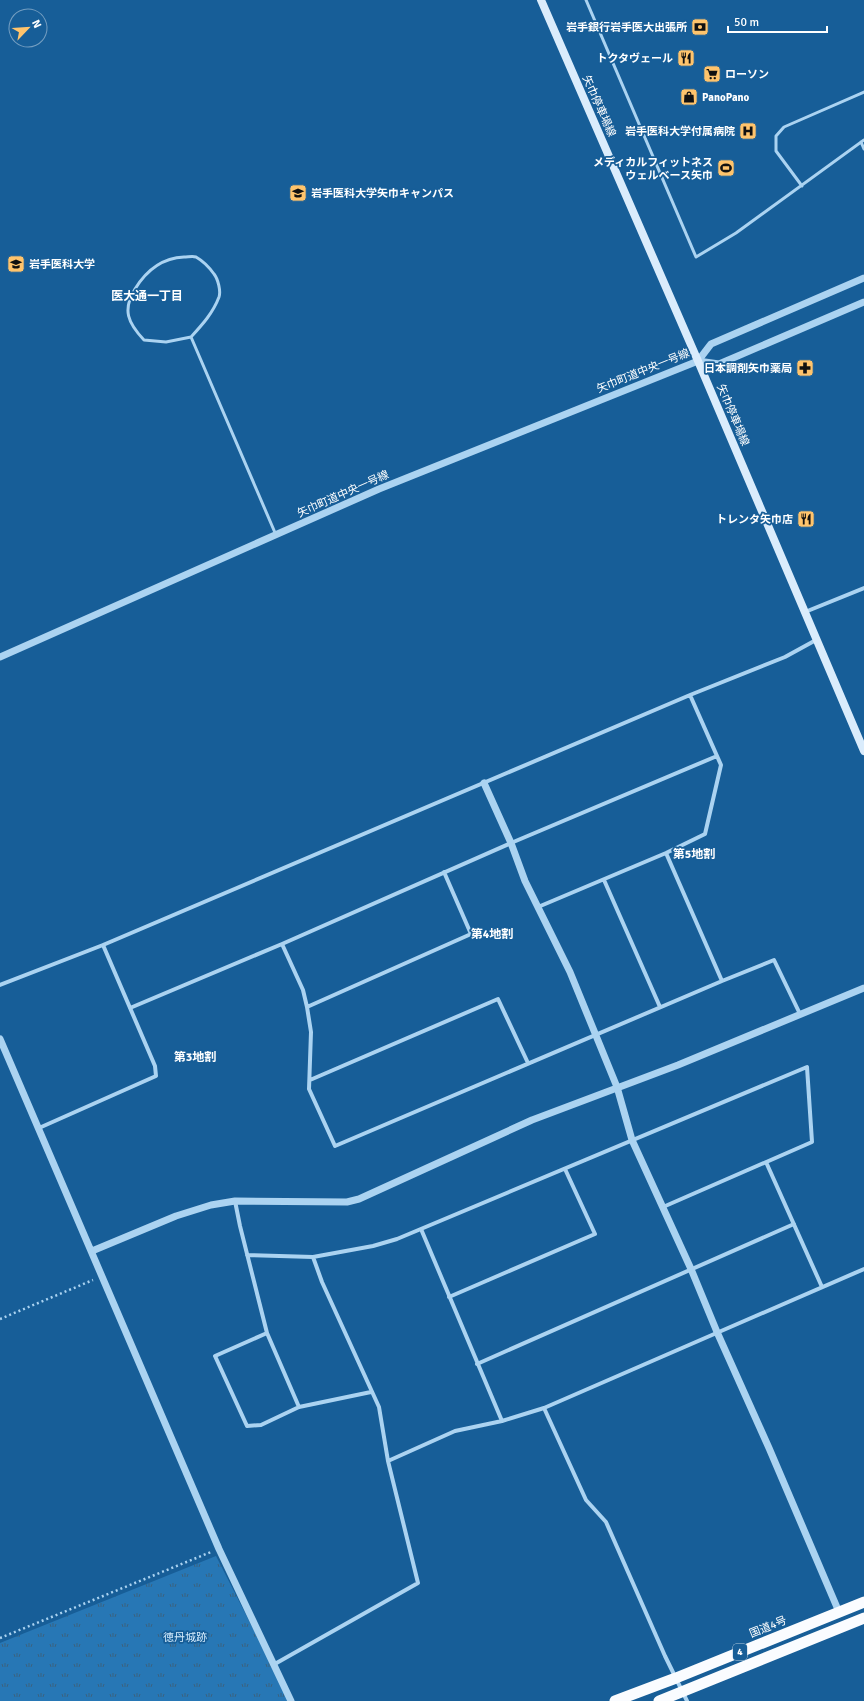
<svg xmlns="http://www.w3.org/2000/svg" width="864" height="1701" font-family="Signika,'Noto Sans JP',sans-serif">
<defs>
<pattern id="park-tufts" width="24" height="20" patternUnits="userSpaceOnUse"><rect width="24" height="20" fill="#2777b5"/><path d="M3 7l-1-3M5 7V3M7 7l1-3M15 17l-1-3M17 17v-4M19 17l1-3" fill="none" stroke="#3a6280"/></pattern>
</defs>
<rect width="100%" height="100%" fill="#175e98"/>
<path fill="url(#park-tufts)" d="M 216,1556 L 290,1701 L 0,1701 L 0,1643 Z"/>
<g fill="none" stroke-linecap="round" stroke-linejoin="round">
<path stroke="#abd3f1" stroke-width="2.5" stroke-dasharray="2 3" stroke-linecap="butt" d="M 0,1319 L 93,1280
M 0,1638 L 211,1552"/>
<path stroke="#abd3f1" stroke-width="3" d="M 586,0 L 696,257 L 736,233 L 864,140
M 861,142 L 864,149
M 802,186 L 776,151 L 776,136 L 784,127 L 864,92
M 191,337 C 202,325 213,313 219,297 C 221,291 218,279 214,274 C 209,267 203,261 196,257 C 193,256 188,257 184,257 C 162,258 146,271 135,289 C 122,310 128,323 144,340 L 166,342 L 191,337 L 276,535"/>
<path stroke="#abd3f1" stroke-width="4" d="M 805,612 L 864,588
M 604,880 L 660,1007
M 538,907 L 666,853 L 705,834 L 721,765 L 690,695
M 282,944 L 303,990 L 307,1007 L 311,1032 L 309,1089 L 335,1146 L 722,981 L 666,853
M 722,981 L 774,960 L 800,1014
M 0,985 L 103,945 L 690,695 L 785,657 L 816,640
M 307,1007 L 471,934 L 444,872
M 130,1008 L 282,944 L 511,843 L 717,756
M 310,1080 L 498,999 L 528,1063
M 39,1128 L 156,1076 L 155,1066 L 103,945
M 766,1162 L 822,1287
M 235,1201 L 240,1226 L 267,1333 L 299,1407
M 247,1255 L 313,1257 L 373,1246 L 397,1239 L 807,1067 L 812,1142 L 663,1207
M 449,1297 L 595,1234 L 565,1169
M 267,1333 L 215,1356 L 247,1426 L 261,1425 L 299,1407 L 371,1392
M 477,1364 L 794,1224
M 502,1421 L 544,1408
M 388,1461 L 455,1431 L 502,1421 L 421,1229
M 273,1665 L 418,1583 L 388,1461 L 379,1407 L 322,1282 L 313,1257
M 687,1701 L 665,1656 L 606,1522 L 586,1500 L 544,1408 L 864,1269"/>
<path stroke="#abd3f1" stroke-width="7" d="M 698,361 L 719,364 L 864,302
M 0,657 L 379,489 L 698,361 L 711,344 L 864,278
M 484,783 L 511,843 L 525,881 L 570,972 L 617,1087 L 632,1140 L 691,1269 L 717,1332 L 769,1448 L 839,1612
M 0,1039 L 219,1549 L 291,1701
M 92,1251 L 176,1216 L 211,1205 L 235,1201 L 347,1202 L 359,1199 L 532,1120 L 678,1065 L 864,988"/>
<path stroke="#daecfc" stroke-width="8" d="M 541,0 L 698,361 L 864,751"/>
<path stroke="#fafcff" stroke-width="11" d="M 615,1701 L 676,1678 L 864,1602
M 659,1701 L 864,1618"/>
</g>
<defs>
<symbol id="bank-square" viewBox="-11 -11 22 22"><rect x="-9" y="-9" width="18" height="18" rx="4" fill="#ffc46c" stroke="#175e98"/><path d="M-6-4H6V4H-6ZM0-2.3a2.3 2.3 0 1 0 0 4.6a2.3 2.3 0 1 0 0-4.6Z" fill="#111"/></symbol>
<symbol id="restaurant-square" viewBox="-11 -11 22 22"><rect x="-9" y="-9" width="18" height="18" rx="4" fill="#ffc46c" stroke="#175e98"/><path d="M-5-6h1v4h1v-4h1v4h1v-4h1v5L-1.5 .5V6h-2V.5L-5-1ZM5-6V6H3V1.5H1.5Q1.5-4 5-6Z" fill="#111"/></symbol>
<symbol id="supermarket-square" viewBox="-11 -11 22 22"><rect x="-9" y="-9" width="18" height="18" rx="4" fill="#ffc46c" stroke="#175e98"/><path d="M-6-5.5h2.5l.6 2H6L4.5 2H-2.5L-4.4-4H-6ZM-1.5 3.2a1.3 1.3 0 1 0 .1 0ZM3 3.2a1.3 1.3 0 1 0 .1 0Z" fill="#111"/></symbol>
<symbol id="shop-square" viewBox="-11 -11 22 22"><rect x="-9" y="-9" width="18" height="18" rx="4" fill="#ffc46c" stroke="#175e98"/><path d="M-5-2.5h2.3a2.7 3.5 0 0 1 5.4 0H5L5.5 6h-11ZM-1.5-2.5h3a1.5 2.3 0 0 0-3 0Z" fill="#111"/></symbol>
<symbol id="hospital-square" viewBox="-11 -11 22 22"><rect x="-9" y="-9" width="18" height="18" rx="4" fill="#ffc46c" stroke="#175e98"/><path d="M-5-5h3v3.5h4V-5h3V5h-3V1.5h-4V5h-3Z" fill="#111"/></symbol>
<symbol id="stadium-square" viewBox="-11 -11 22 22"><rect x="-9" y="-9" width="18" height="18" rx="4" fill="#ffc46c" stroke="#175e98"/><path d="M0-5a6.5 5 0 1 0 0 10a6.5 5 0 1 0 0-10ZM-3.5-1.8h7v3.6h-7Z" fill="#111"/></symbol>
<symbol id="university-square" viewBox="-11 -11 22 22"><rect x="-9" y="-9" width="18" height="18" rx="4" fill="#ffc46c" stroke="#175e98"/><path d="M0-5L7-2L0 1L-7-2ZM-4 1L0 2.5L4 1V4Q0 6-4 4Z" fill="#111"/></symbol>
<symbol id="pharmacy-square" viewBox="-11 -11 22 22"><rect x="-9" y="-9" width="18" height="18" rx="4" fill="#ffc46c" stroke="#175e98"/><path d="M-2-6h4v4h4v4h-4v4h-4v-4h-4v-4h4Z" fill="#111"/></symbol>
</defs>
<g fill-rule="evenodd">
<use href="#bank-square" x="690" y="17" width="20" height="20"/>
<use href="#restaurant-square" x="676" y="48" width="20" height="20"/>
<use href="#supermarket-square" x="702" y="64" width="20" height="20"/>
<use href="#shop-square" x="679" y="87" width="20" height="20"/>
<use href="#hospital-square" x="738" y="121" width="20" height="20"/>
<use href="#stadium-square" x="716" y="158" width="20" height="20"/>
<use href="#university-square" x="288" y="183" width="20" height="20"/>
<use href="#university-square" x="6" y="254" width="20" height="20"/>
<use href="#pharmacy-square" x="795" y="358" width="20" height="20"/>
<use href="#restaurant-square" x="796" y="509" width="20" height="20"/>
</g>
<g text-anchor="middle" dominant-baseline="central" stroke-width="3.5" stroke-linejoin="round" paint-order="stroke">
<rect fill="#175e98" stroke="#b9cfe0" stroke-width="1" x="733" y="1644" width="14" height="16" rx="3"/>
<g font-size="10" font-weight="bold" fill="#fff">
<text x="740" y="1652">4</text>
</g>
<g font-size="11" font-weight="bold" fill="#fff" stroke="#175e98" text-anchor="end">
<text x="687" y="27">岩手銀行岩手医大出張所</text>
<text x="673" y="58">トクタヴェール</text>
<text x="725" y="74" text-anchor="start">ローソン</text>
<text x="702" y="97" text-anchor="start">PanoPano</text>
<text x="735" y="131">岩手医科大学付属病院</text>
<text x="713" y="162">メディカルフィットネス<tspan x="713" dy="13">ウェルベース矢巾</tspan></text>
<text x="311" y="193" text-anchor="start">岩手医科大学矢巾キャンパス</text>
<text x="29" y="264" text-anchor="start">岩手医科大学</text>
<text x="792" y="368">日本調剤矢巾薬局</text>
<text x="793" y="519">トレンタ矢巾店</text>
</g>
<g font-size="11" fill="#fff" stroke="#175e98">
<text transform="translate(599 106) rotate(66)">矢巾停車場線</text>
<text transform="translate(643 371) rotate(-22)">矢巾町道中央一号線</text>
<text transform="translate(733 415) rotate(67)">矢巾停車場線</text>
<text transform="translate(343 494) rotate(-24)">矢巾町道中央一号線</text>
<text transform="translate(768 1627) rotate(-22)">国道4号</text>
</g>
<g font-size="11" fill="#d3eafc" stroke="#175e98">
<text x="185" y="1637">徳丹城跡</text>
</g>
<g font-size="12" font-weight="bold" fill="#fff" stroke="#175e98">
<text x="147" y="296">医大通一丁目</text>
<text x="694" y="854">第5地割</text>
<text x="492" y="934">第4地割</text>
<text x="195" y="1057">第3地割</text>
</g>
</g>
<g transform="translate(28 28) rotate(65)"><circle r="19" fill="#175e98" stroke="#749ec1"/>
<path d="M0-3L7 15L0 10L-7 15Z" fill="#ffc46c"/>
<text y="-6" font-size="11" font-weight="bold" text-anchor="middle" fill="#ffffff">N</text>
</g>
<path d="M728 26v6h99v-6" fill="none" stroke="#ffffff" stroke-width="2"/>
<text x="734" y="26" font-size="12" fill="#ffffff" stroke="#175e98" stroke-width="3" paint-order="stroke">50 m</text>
</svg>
